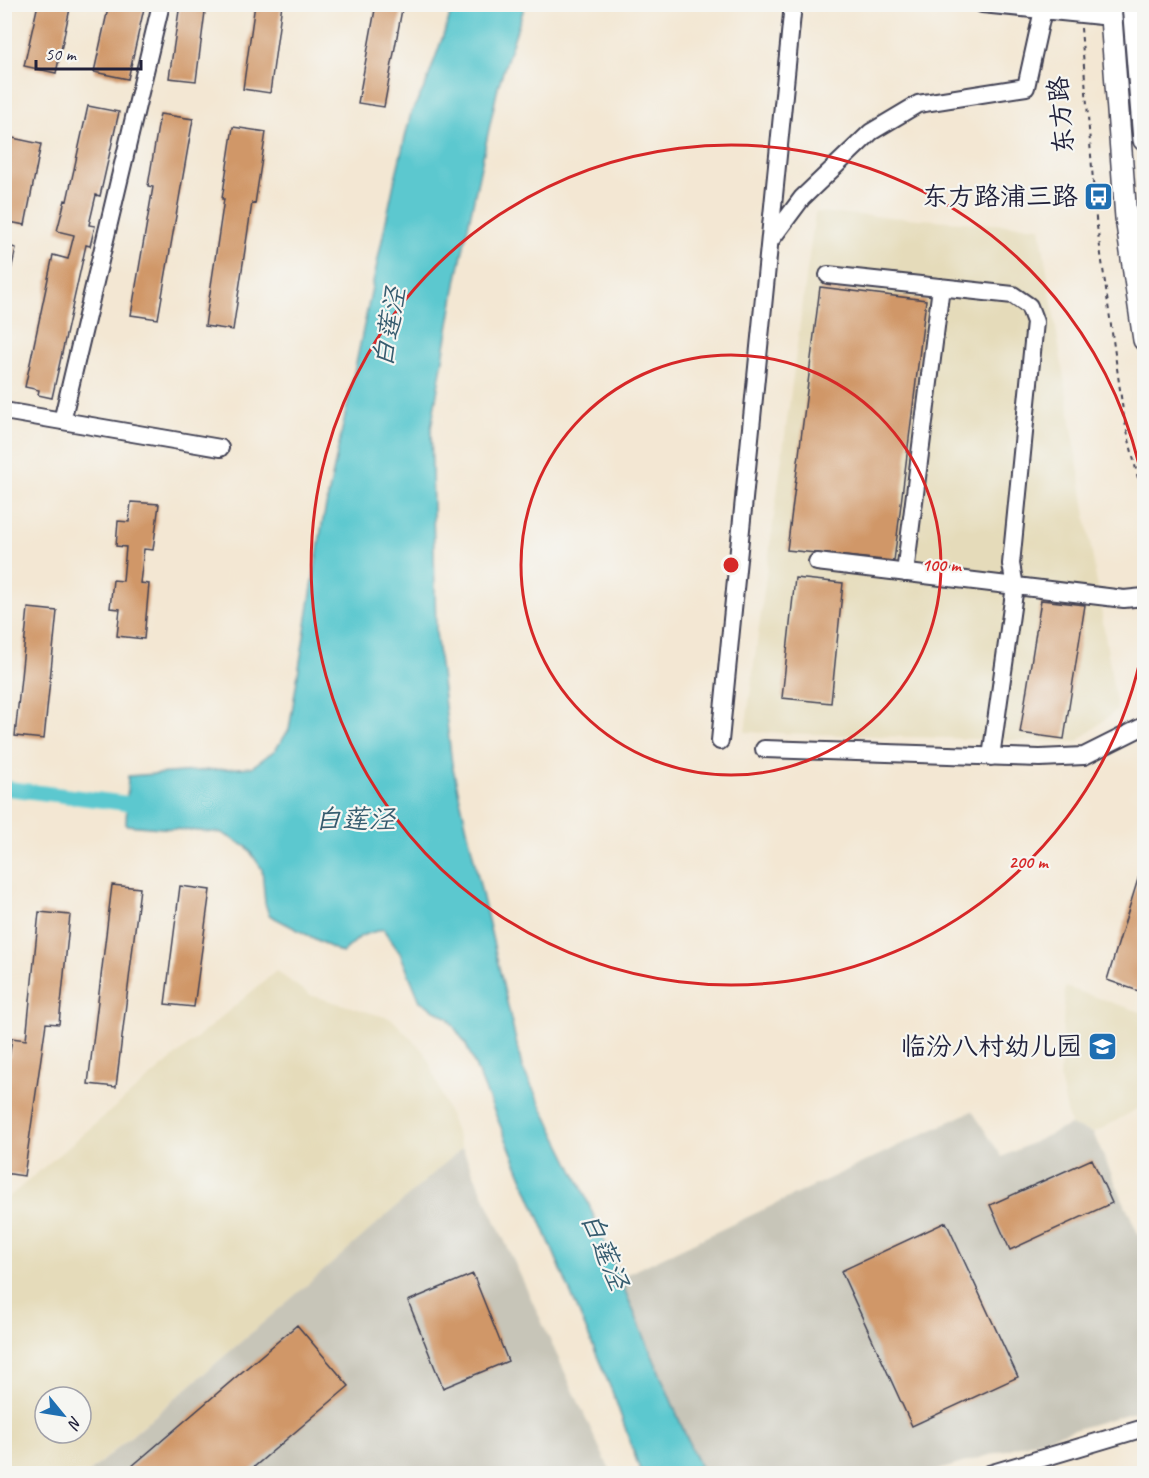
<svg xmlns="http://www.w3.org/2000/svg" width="1149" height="1478" font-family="Caveat,'LXGW WenKai TC',sans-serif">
<rect width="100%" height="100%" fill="#f6f6f2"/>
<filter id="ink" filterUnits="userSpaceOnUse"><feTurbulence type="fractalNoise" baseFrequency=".0167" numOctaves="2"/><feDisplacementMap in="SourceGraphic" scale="12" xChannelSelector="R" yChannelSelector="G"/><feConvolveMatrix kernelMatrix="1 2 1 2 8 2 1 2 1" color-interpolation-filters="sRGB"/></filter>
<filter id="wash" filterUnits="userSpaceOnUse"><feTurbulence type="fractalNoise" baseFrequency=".008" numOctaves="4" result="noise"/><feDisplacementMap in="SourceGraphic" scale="24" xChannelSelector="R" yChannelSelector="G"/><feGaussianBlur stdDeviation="1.35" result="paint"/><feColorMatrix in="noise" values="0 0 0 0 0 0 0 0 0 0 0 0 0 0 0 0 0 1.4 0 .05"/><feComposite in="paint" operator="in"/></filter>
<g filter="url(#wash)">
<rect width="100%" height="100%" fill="#f3e7d3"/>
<path fill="#e5dbba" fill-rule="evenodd" d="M 815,212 L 1040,227 L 1117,710 L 1077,742 L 745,732 Z
M 276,971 L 310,995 L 392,1019 L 426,1054 L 462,1148 L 336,1260 L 87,1473 L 5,1473 L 4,1201 ZM 45,1397 L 81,1397 L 81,1433 L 45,1433 Z
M 1065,987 L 1144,1013 L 1144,1105 L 1094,1133 L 1070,1125 L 1060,1079 Z"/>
<path fill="#c7c5b8" d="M 972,1111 L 1002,1157 L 1070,1125 L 1093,1133 L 1144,1247 L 1144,1409 L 929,1473 L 704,1473 L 694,1455 L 619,1278 Z
M 462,1148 L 611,1473 L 87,1474 L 336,1260 Z"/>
<path fill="#5bc8cf" stroke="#3e7585" stroke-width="1.5" d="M 452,5 L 525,5 L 498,87 L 457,278 L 431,428 L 436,632 L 452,764 L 522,1067 L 581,1186 L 694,1455 L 704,1473 L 641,1473 L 614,1396 L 466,1044 L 448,1018 L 420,1001 L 400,953 L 383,929 L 361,936 L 342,953 L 269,915 L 265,903 L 262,869 L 247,847 L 222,833 L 126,825 L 128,776 L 252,767 L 275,750 L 289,730 L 322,525 L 394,183 L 411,113 L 426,84 L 449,19 Z"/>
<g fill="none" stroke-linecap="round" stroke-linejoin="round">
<path stroke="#5bc8cf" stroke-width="15" d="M 4,788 L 147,806"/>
</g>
<g id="blocks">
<path fill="#d09768" d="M 38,4 L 71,4 L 56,73 L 24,66 Z
M 109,4 L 145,4 L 128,79 L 94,72 Z
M 180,4 L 206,4 L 196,81 L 169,78 Z
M 255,4 L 282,4 L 270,93 L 243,89 Z
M 376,4 L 403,4 L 384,107 L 358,103 Z
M 88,106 L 119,112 L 100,196 L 96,195 L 89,225 L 95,226 L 90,246 L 86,245 L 52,398 L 38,395 L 39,390 L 25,387 L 53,255 L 68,259 L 74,235 L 57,231 L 65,200 L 67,201 Z
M 160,114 L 193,119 L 158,319 L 131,315 L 153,187 L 148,186 Z
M 233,127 L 266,132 L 255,204 L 252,203 L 233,330 L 205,326 L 224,199 L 222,199 Z
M 8,137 L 41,144 L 25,225 L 4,221 L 4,155 Z
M 4,245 L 16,248 L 9,279 L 4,279 Z
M 820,287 L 926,300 L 894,561 L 787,550 Z
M 131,502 L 159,504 L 153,550 L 144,549 L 140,583 L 149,584 L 144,639 L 117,636 L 120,609 L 110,608 L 113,580 L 123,581 L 126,547 L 116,546 L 118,521 L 129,522 Z
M 795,578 L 843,583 L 831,703 L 782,698 Z
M 1041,600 L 1085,605 L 1064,739 L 1020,733 Z
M 28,608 L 57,611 L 44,739 L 15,736 Z
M 1142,866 L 1144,867 L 1144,993 L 1107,980 Z
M 112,885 L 140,888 L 116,1087 L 88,1084 Z
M 180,886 L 210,890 L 194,1007 L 165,1004 Z
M 39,912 L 70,915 L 59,1024 L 46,1023 L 24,1176 L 4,1173 L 4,1092 L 12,1038 L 26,1040 Z
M 1092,1159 L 1112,1203 L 1010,1250 L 990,1205 Z
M 946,1222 L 1018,1377 L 912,1426 L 841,1271 Z
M 473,1274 L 508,1361 L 443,1388 L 408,1301 Z
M 297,1325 L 349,1386 L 247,1473 L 124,1473 Z"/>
</g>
</g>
<g filter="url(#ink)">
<use href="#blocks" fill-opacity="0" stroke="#414052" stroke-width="1.5"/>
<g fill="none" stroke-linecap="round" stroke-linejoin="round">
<defs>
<path id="minor" d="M 982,4 L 1111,17
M 770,241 L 802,198 L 871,132 L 918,104 L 1026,87 L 1043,10
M 828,275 L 1013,295 L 1029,306 L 1035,322 L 1011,564 L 1015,586 L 991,757
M 4,411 L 220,448
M 62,421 L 161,4
M 817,562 L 1124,599 L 1144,597
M 905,573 L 941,287
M 720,741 L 793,4
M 764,749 L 1040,758 L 1084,756 L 1144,726
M 989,1474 L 1144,1428"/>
<path id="major" d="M 1110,4 L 1126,218 L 1144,340
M 1133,4 L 1144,140"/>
</defs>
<use href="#minor" stroke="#414052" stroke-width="20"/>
<use href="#major" stroke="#414052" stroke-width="24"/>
<path stroke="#414052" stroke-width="2" stroke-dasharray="4.5 4.5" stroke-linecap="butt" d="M 1081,28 L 1096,219 L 1124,418 L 1144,504"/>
<use href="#minor" stroke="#fff" stroke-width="16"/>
<use href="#major" stroke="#fff" stroke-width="21"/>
</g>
</g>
<g fill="none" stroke="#d62828" stroke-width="3">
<circle cx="731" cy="565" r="210"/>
<path d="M1144 642A420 420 0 1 1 1144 488"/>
</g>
<defs>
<symbol id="bus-square" viewBox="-11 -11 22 22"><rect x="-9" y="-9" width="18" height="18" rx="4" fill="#1f6fb2" stroke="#f6f6f2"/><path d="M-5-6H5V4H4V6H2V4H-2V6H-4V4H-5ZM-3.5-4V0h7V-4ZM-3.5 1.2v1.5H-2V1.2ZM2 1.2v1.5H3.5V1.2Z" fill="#fff"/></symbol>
<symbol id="school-square" viewBox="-11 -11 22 22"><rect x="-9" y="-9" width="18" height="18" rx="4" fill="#1f6fb2" stroke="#f6f6f2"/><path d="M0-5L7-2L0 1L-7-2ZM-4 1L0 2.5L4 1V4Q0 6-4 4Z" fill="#fff"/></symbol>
</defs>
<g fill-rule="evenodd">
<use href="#bus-square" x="1082" y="180" width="33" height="33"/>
<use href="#school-square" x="1086" y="1030" width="33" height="33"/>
</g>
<g text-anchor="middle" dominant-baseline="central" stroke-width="4.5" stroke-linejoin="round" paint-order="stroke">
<g font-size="26" fill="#22223b" stroke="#f6f6f2">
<text transform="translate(1061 115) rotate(-95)">东方路</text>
</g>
<g font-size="26" fill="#22223b" stroke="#f6f6f2" text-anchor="end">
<text x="1078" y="196">东方路浦三路</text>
<text x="1082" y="1046">临汾八村幼儿园</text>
</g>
<g font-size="27" font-style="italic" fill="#365c6f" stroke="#f6f6f2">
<text transform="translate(389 327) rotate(-80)">白莲泾</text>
<text x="355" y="819">白莲泾</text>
<text transform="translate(605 1251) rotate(67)">白莲泾</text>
</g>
</g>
<circle cx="731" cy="565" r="9" fill="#d62828" stroke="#f6f6f2" stroke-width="3"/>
<g font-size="18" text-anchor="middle" font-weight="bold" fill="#d62828" stroke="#f6f6f2" stroke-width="4.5" stroke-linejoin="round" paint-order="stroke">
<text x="941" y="571">100 m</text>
<text x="1028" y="868">200 m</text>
</g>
<rect width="1149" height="1478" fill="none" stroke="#f6f6f2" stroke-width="24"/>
<g transform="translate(63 1415) rotate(120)"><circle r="28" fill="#f6f6f2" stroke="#a1a1a9" stroke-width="1.5"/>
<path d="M0-4.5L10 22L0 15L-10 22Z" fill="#1f6fb2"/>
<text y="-9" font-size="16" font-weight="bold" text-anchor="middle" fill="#22223b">N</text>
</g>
<path d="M36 60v9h105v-9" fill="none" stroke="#22223b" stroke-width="3"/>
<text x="45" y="60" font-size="18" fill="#22223b" stroke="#f6f6f2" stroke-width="4.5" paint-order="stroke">50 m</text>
</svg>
